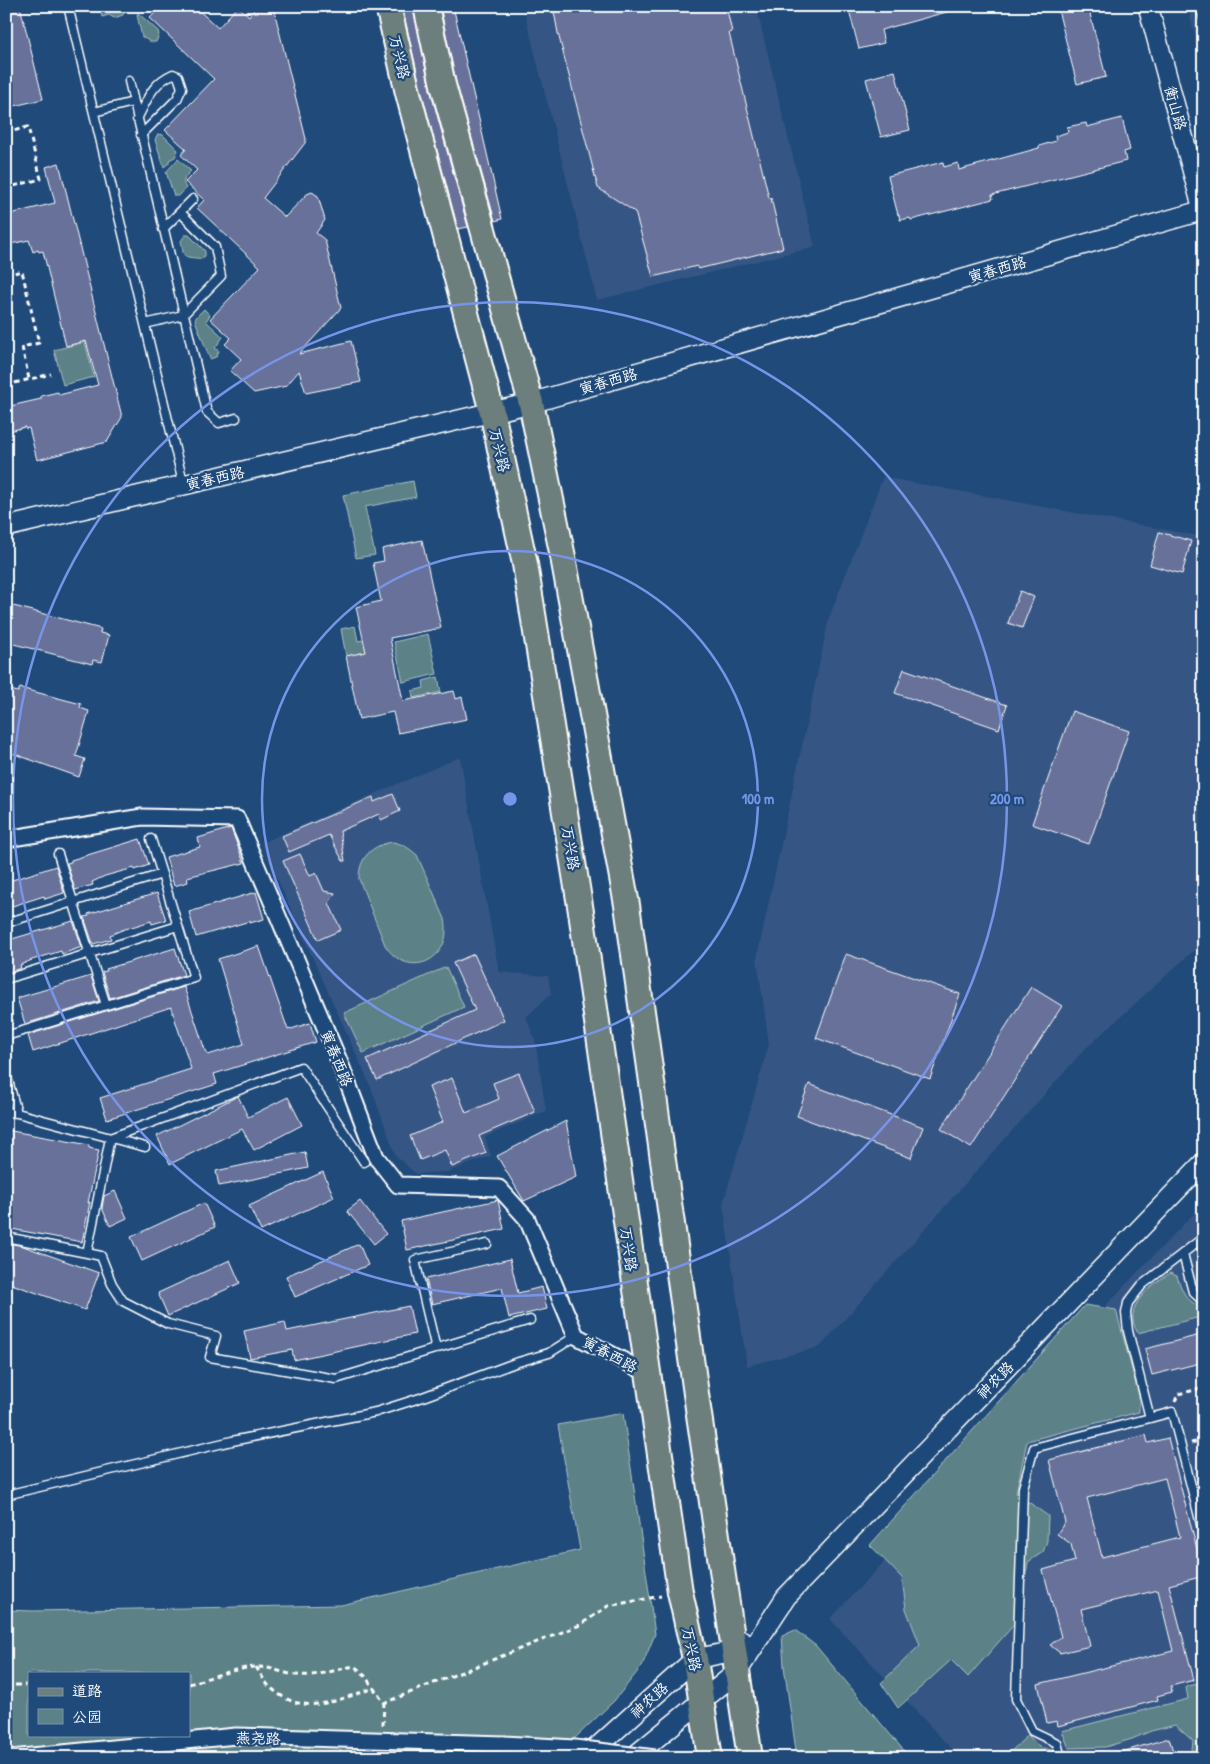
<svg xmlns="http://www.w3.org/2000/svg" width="1210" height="1764" font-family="'Patrick Hand','LXGW WenKai TC',sans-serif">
<rect width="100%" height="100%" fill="#1f4a7a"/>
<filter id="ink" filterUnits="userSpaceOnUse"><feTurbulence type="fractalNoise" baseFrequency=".02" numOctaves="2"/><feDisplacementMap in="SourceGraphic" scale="10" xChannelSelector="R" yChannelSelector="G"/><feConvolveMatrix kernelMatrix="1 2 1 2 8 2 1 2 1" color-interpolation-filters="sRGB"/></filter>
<g filter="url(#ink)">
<path fill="#355684" d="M 523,6 L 756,6 L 815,247 L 597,300 Z
M 1187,6 L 1204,6 L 1204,66 Z
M 883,477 L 1204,537 L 1204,941 L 1083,1051 L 820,1347 L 747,1366 L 723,1204 L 769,1044 L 757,958 L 829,618 Z
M 460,757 L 499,972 L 548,976 L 551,994 L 526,1017 L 535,1040 L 546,1111 L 485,1137 L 491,1156 L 447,1172 L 416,1174 L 396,1156 L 370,1085 L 261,843 Z
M 1204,1203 L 1204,1758 L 960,1758 L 830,1619 L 1002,1437 L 1108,1303 Z"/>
<path fill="#5b8287" stroke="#adc0c3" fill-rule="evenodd" d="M 106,6 L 121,6 L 125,11 L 123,15 L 114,18 L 109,15 L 102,17 L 100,9 L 106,8 Z
M 138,13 L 158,31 L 159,35 L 156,42 L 151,42 L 142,37 L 137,15 Z
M 160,134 L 163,135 L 178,150 L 175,157 L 169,160 L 169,163 L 164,167 L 155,140 L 157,135 Z
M 178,159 L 191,171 C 185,177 181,181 186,188 L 179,196 L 174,196 L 166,172 Z
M 185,235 L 189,235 L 205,251 L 205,256 C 199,260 203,259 196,258 C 181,257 184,255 181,241 Z
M 204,309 L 210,315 L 206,321 L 223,337 L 215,348 L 219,351 L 216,357 L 210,359 L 195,320 L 197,316 Z
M 85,342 L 94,377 L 63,385 L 54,350 Z
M 413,481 L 416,497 L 365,507 L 375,555 L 356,558 L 343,495 Z
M 355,626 L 358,641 L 380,637 L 383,649 L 346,656 L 341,629 Z
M 428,634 L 437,674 L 403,682 L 394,642 Z
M 438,677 L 441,692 L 413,698 L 412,691 L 424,688 L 423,681 Z
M 393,842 C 403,844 409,848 417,855 L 445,919 C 454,961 407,981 385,945 L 359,879 C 359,858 371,845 393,842 Z
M 446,967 L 464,1007 L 363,1053 L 344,1013 Z
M 1170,1273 L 1177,1276 C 1184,1296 1186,1299 1204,1310 L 1204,1316 L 1138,1333 C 1121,1307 1150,1286 1170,1273 Z
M 1085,1305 L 1116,1310 L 1139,1396 L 1139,1412 L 1027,1441 L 1016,1493 L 1048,1516 L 1047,1541 L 1043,1552 L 1028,1562 L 1018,1620 L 968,1677 L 951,1660 L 898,1708 L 881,1683 L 920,1645 L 906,1609 L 902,1578 L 870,1545 Z
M 623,1413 L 655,1634 L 642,1666 L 614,1701 L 554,1758 L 6,1758 L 6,1610 L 33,1611 L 341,1605 L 580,1550 L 558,1425 ZM 29,1673 L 189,1673 L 189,1735 L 29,1735 Z
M 795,1630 L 816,1646 L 910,1758 L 797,1758 L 784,1666 L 782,1636 Z
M 1200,1683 L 1204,1697 L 1204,1758 L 1191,1758 L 1193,1741 L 1175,1725 L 1151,1731 L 1132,1739 L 1105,1747 L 1069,1748 L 1062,1731 L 1188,1699 L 1186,1687 Z
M 1028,1735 L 1039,1747 L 1071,1755 L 1076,1758 L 1004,1758 Z"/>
<path fill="#67719a" stroke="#fff" fill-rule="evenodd" d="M 6,6 L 20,6 L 43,99 L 6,108 Z
M 161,6 L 194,6 L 218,28 L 238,6 L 249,16 L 257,6 L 273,6 L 306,139 L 305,143 L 263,198 L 285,217 L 307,194 L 312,192 L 318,196 L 325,220 L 316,233 L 325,240 L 341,308 L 299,354 L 351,341 L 361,382 L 306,393 L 299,371 L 286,386 L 254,393 L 230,371 L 241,359 L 225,344 L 231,338 L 210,319 L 260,267 L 197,208 L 204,200 L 185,182 L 197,170 L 181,155 L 186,149 L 165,130 L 214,79 L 150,18 Z
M 402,6 L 413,6 L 430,89 L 468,227 L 458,229 L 421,90 Z
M 440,6 L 453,6 L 502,219 L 495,221 L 456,82 Z
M 553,6 L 726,6 L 732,32 L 729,33 L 769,198 L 771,198 L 783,248 L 698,269 L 697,266 L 653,277 L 635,212 L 598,188 L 558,33 Z
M 848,6 L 950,6 L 950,11 L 881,30 L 884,43 L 859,49 Z
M 1057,6 L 1088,6 L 1106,77 L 1077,84 Z
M 895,71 L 910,130 L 881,137 L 866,79 Z
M 1122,118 L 1130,150 L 1124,152 L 1126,161 L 992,195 L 993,199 L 911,220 L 910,218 L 900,220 L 899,215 L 898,215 L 888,176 L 943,162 L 944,167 L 958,163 L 959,170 L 1039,148 L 1039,146 L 1056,141 L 1055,136 L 1068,132 L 1067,127 L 1086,123 L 1087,127 Z
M 59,163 L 122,417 L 107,442 L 37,460 L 29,428 L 26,429 L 25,427 L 6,432 L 6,407 L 41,399 L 41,396 L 58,392 L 59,395 L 98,385 L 86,341 L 66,346 L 43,251 L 39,252 L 38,250 L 33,252 L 29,240 L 6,245 L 6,215 L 55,203 L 46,167 Z
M 1159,532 L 1191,541 L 1182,574 L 1150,565 Z
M 422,540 L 441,628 L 390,638 L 403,701 L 454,691 L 456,699 L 462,697 L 467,719 L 398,733 L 393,712 L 359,719 L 346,656 L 366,652 L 356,607 L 381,601 L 373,563 L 384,561 L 382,549 Z
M 1020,591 L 1034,597 L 1022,628 L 1008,623 Z
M 6,604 L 101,629 L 100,633 L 109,635 L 102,662 L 93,660 L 92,664 L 6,642 Z
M 904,669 L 1007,705 L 999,729 L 895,693 Z
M 20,688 L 81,704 L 80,708 L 89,711 L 76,756 L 85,759 L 79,777 L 6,751 L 6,689 L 18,692 Z
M 1072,711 L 1129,731 L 1089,844 L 1032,824 Z
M 393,794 L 400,811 L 381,820 L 379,814 L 340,831 L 345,861 L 343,861 L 329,835 L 289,852 L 282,836 L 373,797 L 374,802 Z
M 231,828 L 244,863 L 187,877 L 188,882 L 174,886 L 166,857 L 200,847 L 198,838 Z
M 140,839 L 149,865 L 135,870 L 134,868 L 105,876 L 92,882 L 93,885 L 75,890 L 67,863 L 71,862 L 71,860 Z
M 300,854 L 310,876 L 316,873 L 324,891 L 335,893 L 329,903 L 341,930 L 318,940 L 283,861 Z
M 56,866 L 64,893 L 45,899 L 44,896 L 6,908 L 6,882 Z
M 256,892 L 264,919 L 250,923 L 250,921 L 196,937 L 189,912 Z
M 157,893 L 166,920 L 152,924 L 151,921 L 122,930 L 110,935 L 111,939 L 93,944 L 84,917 L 89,916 L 88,914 Z
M 73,921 L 82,947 L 62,954 L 61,951 L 32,960 L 20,965 L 21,968 L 6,973 L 6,932 L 10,932 L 12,939 Z
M 259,946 L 288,1030 L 310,1023 L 316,1042 L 214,1074 L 217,1084 L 107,1119 L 100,1098 L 191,1069 L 171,1007 L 33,1052 L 28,1035 L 184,987 L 205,1050 L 206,1050 L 208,1055 L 244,1044 L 218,959 Z
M 175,948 L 184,975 L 110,998 L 102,972 L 107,971 L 106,969 Z
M 474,954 L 504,1020 L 377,1080 L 367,1059 L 475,1010 L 453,963 Z
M 846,954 L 960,994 L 930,1079 L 816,1038 Z
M 91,976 L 99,1001 L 25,1024 L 17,998 Z
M 1031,987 L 1062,1006 L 971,1148 L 941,1129 Z
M 519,1073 L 535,1112 L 479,1136 L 486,1153 L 452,1167 L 445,1150 L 420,1160 L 410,1136 L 443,1122 L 429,1087 L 452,1078 L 466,1113 L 499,1099 L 493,1083 Z
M 809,1084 L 923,1127 L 911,1158 L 797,1116 Z
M 238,1096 L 248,1117 L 288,1097 L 302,1125 L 254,1150 L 242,1129 L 170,1164 L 157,1136 Z
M 566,1121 L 576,1177 L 524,1201 L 497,1156 Z
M 6,1130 L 89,1145 L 89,1148 L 99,1150 L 88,1203 L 90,1202 L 82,1242 L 6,1228 Z
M 305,1152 L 308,1168 L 219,1186 L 216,1171 Z
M 323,1172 L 334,1197 L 261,1231 L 249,1206 Z
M 115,1191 L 127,1218 L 110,1226 L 102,1208 L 104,1196 Z
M 498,1200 L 504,1229 L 407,1250 L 401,1221 Z
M 360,1201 L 386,1234 L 374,1244 L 347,1211 Z
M 204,1203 L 215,1227 L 142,1261 L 131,1237 Z
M 8,1243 L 23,1246 L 99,1273 L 85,1310 L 6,1282 L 6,1249 Z
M 359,1244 L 368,1265 L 295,1297 L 286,1276 Z
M 510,1259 L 518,1293 L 542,1287 L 547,1309 L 509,1318 L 502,1288 L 432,1304 L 426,1279 Z
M 230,1260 L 240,1283 L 168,1316 L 158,1293 Z
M 409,1306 L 415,1334 L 294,1360 L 292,1350 L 250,1358 L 244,1331 L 285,1322 L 287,1331 Z
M 1204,1334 L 1204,1362 L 1152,1375 L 1145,1349 Z
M 1146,1435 L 1148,1443 L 1168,1438 L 1204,1576 L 1169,1585 L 1194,1680 L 1171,1686 L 1172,1692 L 1157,1696 L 1158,1700 L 1058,1726 L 1057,1721 L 1047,1723 L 1038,1684 L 1173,1651 L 1158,1590 L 1081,1609 L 1090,1646 L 1060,1653 L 1050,1645 L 1061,1637 L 1043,1570 L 1075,1561 L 1071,1544 L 1057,1534 L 1065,1522 L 1049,1460 ZM 1165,1478 L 1180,1537 L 1102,1557 L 1087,1498 Z
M 1169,1738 L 1175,1758 L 1116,1758 L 1115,1754 Z"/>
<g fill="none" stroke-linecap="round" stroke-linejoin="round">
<defs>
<path id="service" d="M 68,6 L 184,486
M 1200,6 L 1204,18
M 129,81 L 207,412 L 219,423 L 236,418
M 94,112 L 133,102
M 137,119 C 147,100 152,83 173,74 L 178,76 L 182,88 L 177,99 L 141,135
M 163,229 L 193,199
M 145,324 L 183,315 L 221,276 L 215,247 L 180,212
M 58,854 L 106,1005
M 6,923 L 162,874
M 6,979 L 178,926
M 6,1036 L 194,978 L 151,839
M 6,1073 L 17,1113 L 145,1147
M 6,1112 L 17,1113
M 6,1237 L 87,1253 L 110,1138 L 301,1067 L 364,1162
M 1204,1237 L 1142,1285 L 1128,1303 L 1126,1313 L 1128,1331 L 1150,1418 L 1172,1412 L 1204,1536
M 87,1253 L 101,1256 L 112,1284 L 123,1301 L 168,1324 L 216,1336 L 210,1357 L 336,1379 L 530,1320
M 1183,1254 L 1193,1292 L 1204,1302
M 436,1349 L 415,1260 L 487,1244
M 6,1495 L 232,1441 L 376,1412 L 420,1398 L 515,1363 L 549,1353 L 576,1336
M 1061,1758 L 1057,1743 L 1032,1731 L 1016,1699 L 1023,1488 L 1034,1448 L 1150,1418"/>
<path id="minor" d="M 6,839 L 142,817 L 237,819 L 340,1063 L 376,1157 L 398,1185 L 499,1188 L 527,1219 L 576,1336 L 647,1373
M 11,1758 L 236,1736 L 504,1744"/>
<path id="tertiary" d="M 1148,6 L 1203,210
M 6,527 L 531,403 L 1204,210
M 585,1758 L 695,1659 L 734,1651 L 743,1641
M 632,1758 L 737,1672 L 786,1597 L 1204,1162"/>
<path id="primary" d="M 388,6 L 408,93 L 492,412 L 525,564 L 581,912 L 680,1592 L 695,1659 L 710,1758
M 426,6 L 443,85 L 531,403 L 563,557 L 627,905 L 698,1408 L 750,1758"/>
</defs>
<use href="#service" stroke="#fff" stroke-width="11"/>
<use href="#minor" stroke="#fff" stroke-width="19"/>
<use href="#tertiary" stroke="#fff" stroke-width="22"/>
<use href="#primary" stroke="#fff" stroke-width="28"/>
<path stroke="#fff" stroke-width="3" stroke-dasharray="5 4" stroke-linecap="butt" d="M 6,133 L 28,127 L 41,179 L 6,188
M 6,275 L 22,271 L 39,343 L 22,347 L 29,379
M 6,385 L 51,374
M 1175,1402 L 1178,1394 L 1204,1388
M 1191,1443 L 1204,1440
M 256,1667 C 260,1673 264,1681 269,1686 C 303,1719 336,1700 374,1688
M 189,1684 C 209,1678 235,1668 256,1667 C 270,1666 283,1674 297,1675 C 317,1677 334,1670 354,1666 L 363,1673 L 384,1703 L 580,1625 L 608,1606 L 661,1596
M 6,1685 L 29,1685
M 383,1725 L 384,1703"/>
<use href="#service" stroke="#1f4a7a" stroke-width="8"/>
<use href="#minor" stroke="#1f4a7a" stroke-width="15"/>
<use href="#tertiary" stroke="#1f4a7a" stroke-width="19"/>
<use href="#primary" stroke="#6c7f7c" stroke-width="24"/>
<defs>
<path id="minor-bridge" d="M 504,1744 L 575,1748 L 655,1758"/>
</defs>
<use href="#minor-bridge" stroke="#fff" stroke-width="19" stroke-linecap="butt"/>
<use href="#minor-bridge" stroke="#1f4a7a" stroke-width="15"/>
</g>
</g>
<g fill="none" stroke="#7795e8" stroke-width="2.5">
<circle cx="510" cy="799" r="248"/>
<circle cx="510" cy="799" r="497"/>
</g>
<g text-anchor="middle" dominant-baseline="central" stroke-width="4.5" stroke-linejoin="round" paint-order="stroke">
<g font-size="15" fill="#fff" stroke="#1f4a7a">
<text transform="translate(400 57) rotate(77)">万兴路</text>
<text transform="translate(1176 108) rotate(75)">衡山路</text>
<text transform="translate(997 269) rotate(-16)">寅春西路</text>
<text transform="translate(608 381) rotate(-16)">寅春西路</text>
<text transform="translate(500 450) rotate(77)">万兴路</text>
<text transform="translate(215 478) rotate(-13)">寅春西路</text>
<text transform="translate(571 848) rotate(81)">万兴路</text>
<text transform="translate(337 1058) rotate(68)">寅春西路</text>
<text transform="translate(629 1249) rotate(82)">万兴路</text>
<text transform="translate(610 1354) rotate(28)">寅春西路</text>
<text transform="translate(995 1380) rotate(-46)">神农路</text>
<text transform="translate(692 1649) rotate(79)">万兴路</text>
<text transform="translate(649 1700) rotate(-42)">神农路</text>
<text transform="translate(258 1738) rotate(1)">燕尧路</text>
</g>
</g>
<circle cx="510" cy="799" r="8" fill="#7795e8" stroke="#1f4a7a" stroke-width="2.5"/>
<g font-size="15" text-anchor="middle" font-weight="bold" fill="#7795e8" stroke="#1f4a7a" stroke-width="4.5" stroke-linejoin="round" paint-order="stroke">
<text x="758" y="804">100 m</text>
<text x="1007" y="804">200 m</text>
</g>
<rect width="1210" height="1764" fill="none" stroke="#1f4a7a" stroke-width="25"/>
<rect x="12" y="12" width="1185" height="1739" fill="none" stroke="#fff" stroke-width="2" filter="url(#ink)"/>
<rect x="28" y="1672" width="162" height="65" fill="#1f4a7a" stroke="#7992af"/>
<rect x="38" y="1688" width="25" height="8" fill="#6c7f7c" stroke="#7992af"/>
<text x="72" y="1696" font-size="15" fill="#ffffff">道路</text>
<rect x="38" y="1709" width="25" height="15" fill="#5b8287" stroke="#7992af"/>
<text x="72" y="1722" font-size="15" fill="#ffffff">公园</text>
</svg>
